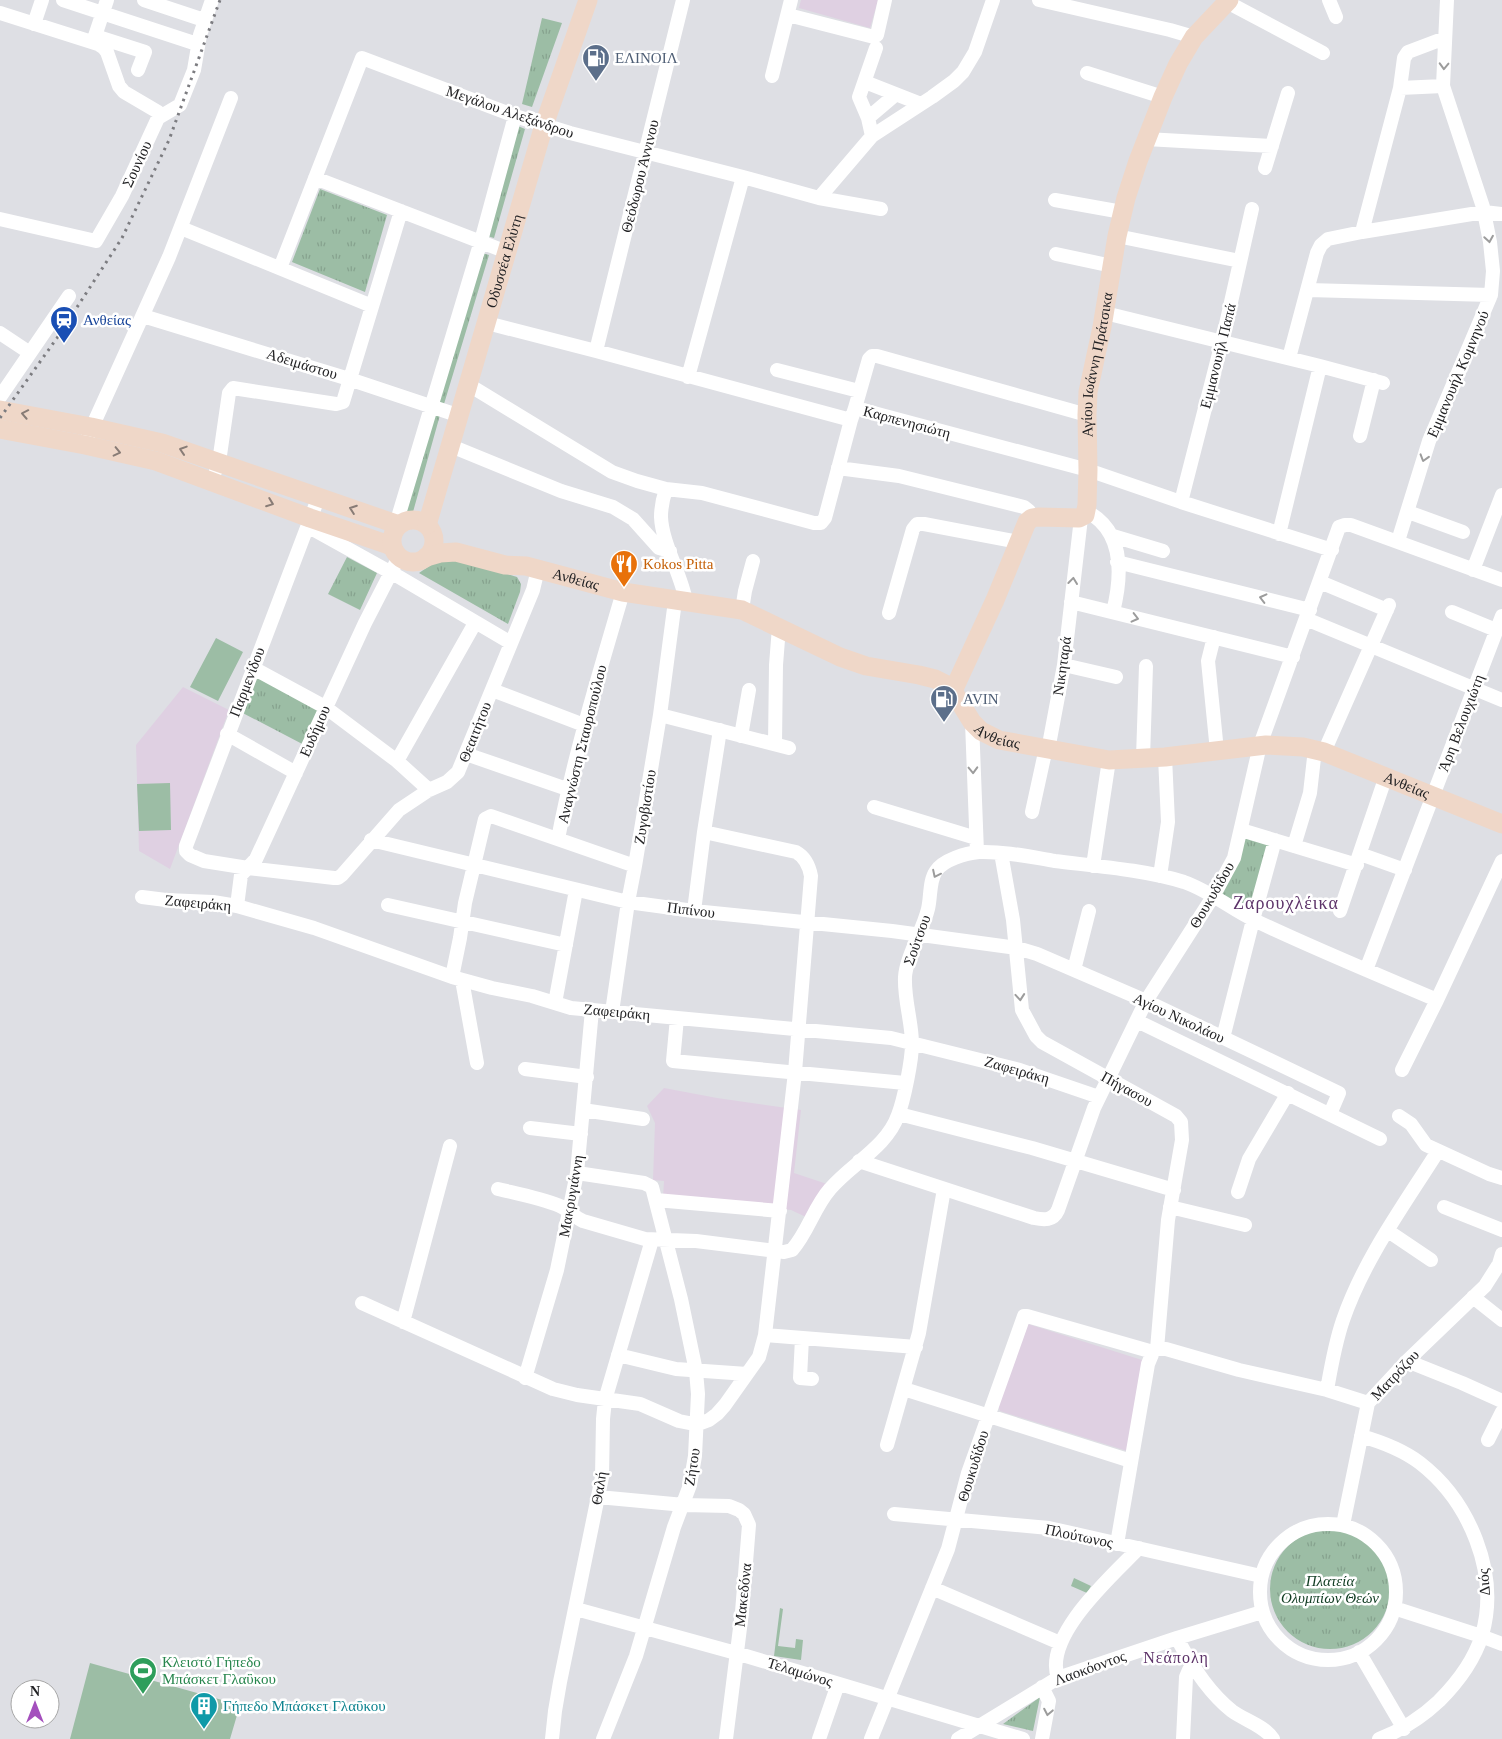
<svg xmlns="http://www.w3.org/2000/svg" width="1502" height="1739" font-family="'Times New Roman',serif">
<defs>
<pattern id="park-tufts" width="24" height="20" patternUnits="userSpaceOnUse" patternTransform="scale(1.25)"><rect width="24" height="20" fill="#9cbda5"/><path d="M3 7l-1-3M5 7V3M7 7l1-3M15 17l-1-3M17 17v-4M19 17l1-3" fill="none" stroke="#86a28e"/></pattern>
</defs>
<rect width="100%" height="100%" fill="#dedfe4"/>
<path fill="#dfd0e2" d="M 801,0 L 878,0 L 870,28 L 799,8 Z
M 183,687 L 229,710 L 170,869 L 139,851 L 136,745 Z
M 664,1088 L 717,1098 L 801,1110 L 794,1173 L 827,1184 L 806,1217 L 791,1210 L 663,1197 L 664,1181 L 653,1180 L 655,1123 L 647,1106 Z
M 1028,1324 L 1142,1360 L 1127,1451 L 1000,1411 L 998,1406 Z"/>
<path fill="#9cbda5" d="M 216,638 L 243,652 L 218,701 L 190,687 Z
M 170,783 L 171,830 L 139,831 L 137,784 Z
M 1074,1578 L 1091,1586 L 1087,1593 L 1071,1586 Z
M 780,1608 L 783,1609 L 778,1646 L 795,1648 L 796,1639 L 803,1640 L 801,1660 L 774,1656 Z
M 90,1663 L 240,1705 L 230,1739 L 70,1739 Z"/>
<path fill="url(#park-tufts)" d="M 542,18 L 562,23 L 532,107 L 522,104 Z
M 518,126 L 525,129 L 494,238 L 487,236 Z
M 320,189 L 387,215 L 365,292 L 292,262 Z
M 482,253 L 489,255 L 444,404 L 437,402 Z
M 434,413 L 440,415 L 413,512 L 405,512 Z
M 347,557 L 377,573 L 360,610 L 328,594 Z
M 454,557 L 517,577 L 521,584 L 520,592 L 508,624 L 419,573 L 438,560 Z
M 253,668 L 325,707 L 308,747 L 237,710 Z
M 1241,830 L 1275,840 L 1253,920 L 1214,895 Z
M1270 1589a60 60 0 1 1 120 0a60 60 0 1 1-120 0Z
M 1040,1697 L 1033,1731 L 1003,1724 Z"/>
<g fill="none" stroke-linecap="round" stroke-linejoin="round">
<path stroke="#fff" stroke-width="14" d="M 63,0 L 197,44
M 144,0 L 204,20
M 1039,0 L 1170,30 L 1194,37
M 1329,0 L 1336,17
M 1227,2 L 1323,53
M 0,13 L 98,44 L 104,48 L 107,52 L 119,86 L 124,92 L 158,112 L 160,116
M 788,15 L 874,37 L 877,35 L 885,0
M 34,24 L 42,0
M 95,36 L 145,52 L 138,70
M 98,44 L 95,36 L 107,0
M 1087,73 L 1163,97
M 772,76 L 791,0
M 865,82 L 921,104
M 1400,88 L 1443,86
M 868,118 L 895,95
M 872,136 L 868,118 L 859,97 L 876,48
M 1146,139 L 1272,146
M 1265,168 L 1288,93
M 315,178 L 507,252
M 819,198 L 872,136 L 932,97 L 954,81 L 963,72 L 975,52 L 993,0
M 1055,200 L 1122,212
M 0,219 L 96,241 L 122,196 L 158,118 L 180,105 L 194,70 L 200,35 L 212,0
M 181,228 L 372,306
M 1362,232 L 1400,88 L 1404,58 L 1408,52 L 1445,38
M 1117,236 L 1240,261
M 1056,254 L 1112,266
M 280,268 L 362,58 L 515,116 L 570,133 L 743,177 L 819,198 L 881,209
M 1308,290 L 1491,295
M 1105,313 L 1320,366 L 1383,383
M 143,316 L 349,379 L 460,416
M 487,323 L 596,351 L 851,420 L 855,408 L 1088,470 L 1181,502 L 1332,550
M 0,333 L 30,353
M 596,351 L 683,0
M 1289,358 L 1317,253 L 1321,245 L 1328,239 L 1362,232 L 1484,212 L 1502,214
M 777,370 L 859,391
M 688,377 L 743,177
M 469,385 L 612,472 L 637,481 L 666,489 L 702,493 L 814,523 L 821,523 L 825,518 L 851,420
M 0,397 L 69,296
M 855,408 L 869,359 L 872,356 L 877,356 L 1087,415
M 88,436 L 169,257 L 231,98
M 1360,436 L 1374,380
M 451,446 L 561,491 L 613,507 L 633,519 L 659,548 L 670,551
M 838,468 L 899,476 L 1024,507 L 1029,511 L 1032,518
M 216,470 L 219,462 L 229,393 L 233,388 L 336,404 L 343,402 L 401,211
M 666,489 C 663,498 661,508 661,517 C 662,543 681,574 686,601
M 319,496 L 186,846 L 186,851 L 190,855 L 204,861 L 248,868 L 334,878 L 338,878 L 342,875 L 399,810 L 429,790 L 447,782 L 458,772 L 533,590 L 538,569
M 1181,502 L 1222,342 L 1252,209
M 1086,511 C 1125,531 1122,576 1113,612
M 1408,512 L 1463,532
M 310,518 L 316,531 L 399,577 L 511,643
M 396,524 L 481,241 L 515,116
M 1279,534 L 1320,366
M 1113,536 L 1163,551
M 1398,541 L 1429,441 L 1491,295 L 1493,271 L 1490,242 L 1483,207 L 1443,86 L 1447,0
M 1117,562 L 1310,610
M 1473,570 L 1502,495
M 1320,582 L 1387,610
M 1071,602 L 1293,657
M 742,610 L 745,591 L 753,561
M 1452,612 L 1496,630
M 889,613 L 913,529 L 917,524 L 924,524 L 1019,542
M 1306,619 L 1502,700
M 1214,637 L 1208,661 L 1217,751
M 1064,665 L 1116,677
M 253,668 L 325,707 L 397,761 L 429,790
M 492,690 L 584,725
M 660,715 L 789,748
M 972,722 L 977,852
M 227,734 L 296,773
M 741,736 L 749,690
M 775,744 L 776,665 L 779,627
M 1324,752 L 1389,605
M 466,754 L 567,789
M 1143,758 L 1146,666
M 397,761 L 475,623
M 874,807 L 976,838
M 1032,812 L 1044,757 L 1048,750 L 1064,665 L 1081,518
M 1241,830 L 1357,865
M 558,839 C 574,755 599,674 623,592
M 371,840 L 628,902 L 694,911 L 892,931 L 1017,948 L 1037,954 L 1146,1001 L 1339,1093 L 1330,1114
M 1294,846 L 1310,793 L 1315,749
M 1001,853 L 1013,920 L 1022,1010 L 1036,1036 L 1042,1042 L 1176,1116 L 1181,1122 L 1182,1140 L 1168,1220 L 1157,1349
M 1360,854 L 1405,870
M 1093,866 L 1109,760
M 1160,876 L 1168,822 L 1165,757
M 142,897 L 166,900 L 213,902 L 237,906 L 314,928 L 452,977 L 492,988 L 532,996 L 571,1008 L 891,1038 L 1020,1070 L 1099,1097
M 388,905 L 566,945
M 237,906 L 241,875 L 256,859 L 365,623 L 399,557
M 694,911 L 704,832 L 720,730
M 1340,911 L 1386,776
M 1074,970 L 1089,911
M 1366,970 L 1502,616
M 452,977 L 460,938 L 465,903 L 485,819 L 491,816 L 635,866
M 462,980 L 477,1063
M 555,1003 L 576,890
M 612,1012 L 628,902 L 635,866 L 660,715 L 675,601
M 677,1018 L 673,1061 L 905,1083
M 1137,1021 L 1380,1139
M 1223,1038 L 1253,920 L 1275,840
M 525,1069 L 587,1077
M 1402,1070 L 1437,1000 L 1502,861
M 583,1110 L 643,1119
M 899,1114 L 1032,1148 L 1174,1190
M 1399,1116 L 1411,1124 L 1426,1145 L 1489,1174 L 1502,1178
M 530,1128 L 581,1134
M 859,1161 L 1034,1218 C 1044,1220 1053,1221 1058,1210 L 1094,1108 L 1146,1001 L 1214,895 L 1234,858 L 1260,745 L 1339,527 L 1345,525 L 1351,525 L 1502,580
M 577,1173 L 644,1183 L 652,1187 L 681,1299 L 696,1371 L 698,1394 L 695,1456 L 690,1485 L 674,1527 L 636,1656 L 603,1739
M 498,1189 C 519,1194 540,1198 560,1206 C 569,1210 574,1217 583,1221 L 645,1239 L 696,1241 L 784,1252 L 792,1250 C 808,1232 814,1207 830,1189 C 851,1164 887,1147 898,1115 C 904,1100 912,1060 912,1044 C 912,1022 904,1000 905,977 C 906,957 923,930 928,909 C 931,897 929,881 936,871 C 943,860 966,853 979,852 C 1004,851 1031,857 1055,861 C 1095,866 1146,870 1184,882 C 1210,891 1231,909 1256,921 C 1315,949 1376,974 1437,1000
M 1238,1192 L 1249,1159 L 1288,1093
M 656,1200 L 780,1211
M 1170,1207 L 1245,1225
M 1444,1207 L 1502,1230
M 1388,1231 L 1431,1260
M 1473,1297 L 1502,1320
M 362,1303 L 553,1389 L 577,1395 L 640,1404 L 679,1421 L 689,1423 L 701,1423 L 709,1420 L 717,1414 L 725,1405 L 759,1357 L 765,1335 L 795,1072 L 811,876 C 809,865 805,857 796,852 L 704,832
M 403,1322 L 450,1146
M 765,1335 L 916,1347
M 802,1338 L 800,1378 L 812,1379
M 1157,1349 L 1166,1349 L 1239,1370 L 1327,1390 L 1368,1403
M 618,1355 L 676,1369 L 747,1374
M 1407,1361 L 1462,1383 L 1502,1401
M 525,1378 L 557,1270 L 577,1173 L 592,1010
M 904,1389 L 1131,1461
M 1327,1390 C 1331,1367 1335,1343 1343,1320 C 1364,1259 1404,1205 1438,1151
M 1361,1436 C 1382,1442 1403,1450 1420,1463 C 1469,1501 1500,1573 1482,1635 C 1474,1661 1458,1682 1439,1701 C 1421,1718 1402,1730 1379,1739
M 1488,1440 L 1502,1412
M 887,1445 L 919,1333 L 944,1189
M 598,1497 L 684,1505 L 729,1506 L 739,1510 L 744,1514 L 749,1525 L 742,1612 L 726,1739
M 894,1514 L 1049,1528 L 1261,1576
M1260 1592a68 68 0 1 1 136 0a68 68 0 1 1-136 0Z
M 1343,1525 L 1368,1403 L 1407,1361 L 1485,1286 L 1499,1264 L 1502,1254
M 1117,1544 L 1148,1364 L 1153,1352 L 1157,1349
M 932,1588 L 1060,1643
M 1394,1608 L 1481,1636 L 1502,1644
M 576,1609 L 736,1653 L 1023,1739
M 1177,1638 C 1191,1665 1208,1692 1232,1711 C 1244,1720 1265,1726 1273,1739
M 1359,1652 L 1404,1729
M 1058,1678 C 1043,1636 1112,1576 1139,1548
M 1042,1687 L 1049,1701 L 1042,1739
M 552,1739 L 555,1711 L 560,1682 L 602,1477 L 603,1419 L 605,1400 L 652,1240
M 819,1739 L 838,1684
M 871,1739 L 948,1549 L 968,1473 L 1024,1316 L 1027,1316 L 1153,1352
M 958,1739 L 1058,1678 L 1177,1638 L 1262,1612
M 1183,1739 L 1186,1677 L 1189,1670 L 1193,1666"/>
<g stroke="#efd7c8" stroke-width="19">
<path d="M 0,410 L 91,427 L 162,443 L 399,525"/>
<path d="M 0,429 L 85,445 L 156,461 L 310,518 L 392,546"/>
<circle cx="413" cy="541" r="21"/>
<path id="s1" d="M 427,525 L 544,125 L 588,0"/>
<path id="s2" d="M 426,557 L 440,553 L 456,552 L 505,565 L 526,566 L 623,592 L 742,610 L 840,657 L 866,666 L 919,675 L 935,679 L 945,684 L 953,691 L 972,722 L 981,731 L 999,740 L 1109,760 L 1165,757 L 1266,745 L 1303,747 L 1324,752 L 1502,824"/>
<path id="s3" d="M 953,691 L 995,600 L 1027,522 L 1032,518 L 1038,517 L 1079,518 L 1085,515 L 1087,505 L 1088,470 L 1087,415 L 1088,392 L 1102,327 L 1117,236 L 1126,198 L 1138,161 L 1163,97 L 1178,64 L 1194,37 L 1229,0"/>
</g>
<path stroke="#7c7c80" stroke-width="3" stroke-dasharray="2.5 5" stroke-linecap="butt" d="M 0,418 L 57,338 L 122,238 L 169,140 L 220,0"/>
</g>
<defs><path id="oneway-chevron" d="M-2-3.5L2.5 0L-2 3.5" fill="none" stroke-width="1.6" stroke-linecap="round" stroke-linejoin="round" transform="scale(1.25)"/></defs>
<g stroke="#9c9c9c">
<use href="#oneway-chevron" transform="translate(1444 66) rotate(92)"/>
<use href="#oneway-chevron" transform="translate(1489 239) rotate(81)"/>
<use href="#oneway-chevron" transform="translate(1424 458) rotate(107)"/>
<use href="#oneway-chevron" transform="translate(1073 581) rotate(-83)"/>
<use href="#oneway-chevron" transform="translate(1263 598) rotate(-166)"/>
<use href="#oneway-chevron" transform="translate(1135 618) rotate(14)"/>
<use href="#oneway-chevron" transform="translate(973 770) rotate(88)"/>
<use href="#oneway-chevron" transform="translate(936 874) rotate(116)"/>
<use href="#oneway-chevron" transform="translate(1020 997) rotate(85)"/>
<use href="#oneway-chevron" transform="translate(1048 1712) rotate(101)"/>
</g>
<g stroke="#887c76">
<use href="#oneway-chevron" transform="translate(25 414) rotate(-169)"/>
<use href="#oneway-chevron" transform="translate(183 450) rotate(-162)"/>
<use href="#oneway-chevron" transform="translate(117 452) rotate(13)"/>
<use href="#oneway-chevron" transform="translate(270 503) rotate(21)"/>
<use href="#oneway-chevron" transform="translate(353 509) rotate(-160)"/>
</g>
<defs>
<symbol id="fuel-pin" viewBox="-11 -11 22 30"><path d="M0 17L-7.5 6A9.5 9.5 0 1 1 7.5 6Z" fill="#5c6f8a" stroke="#fff"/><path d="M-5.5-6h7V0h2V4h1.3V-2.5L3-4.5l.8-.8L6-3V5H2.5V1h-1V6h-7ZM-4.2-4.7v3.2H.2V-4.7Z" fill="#fff"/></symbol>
<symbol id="station-pin" viewBox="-11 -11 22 30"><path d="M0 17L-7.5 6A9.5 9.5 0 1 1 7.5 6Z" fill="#1a4fb4" stroke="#fff"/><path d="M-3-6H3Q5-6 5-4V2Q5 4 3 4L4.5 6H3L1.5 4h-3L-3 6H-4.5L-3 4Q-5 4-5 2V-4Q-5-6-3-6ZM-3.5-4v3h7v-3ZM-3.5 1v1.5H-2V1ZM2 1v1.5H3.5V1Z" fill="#fff"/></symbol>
<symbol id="restaurant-pin" viewBox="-11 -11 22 30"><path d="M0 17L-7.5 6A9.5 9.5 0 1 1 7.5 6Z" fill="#e8710a" stroke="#fff"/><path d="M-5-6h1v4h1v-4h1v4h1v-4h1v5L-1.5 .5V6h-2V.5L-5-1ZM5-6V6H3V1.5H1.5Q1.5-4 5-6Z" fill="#fff"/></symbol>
<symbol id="stadium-pin" viewBox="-11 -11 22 30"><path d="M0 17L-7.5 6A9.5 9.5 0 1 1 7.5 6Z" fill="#2e9e5b" stroke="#fff"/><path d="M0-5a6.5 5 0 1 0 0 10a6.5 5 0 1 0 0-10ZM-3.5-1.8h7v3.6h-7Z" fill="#fff"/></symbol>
<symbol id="building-pin" viewBox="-11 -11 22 30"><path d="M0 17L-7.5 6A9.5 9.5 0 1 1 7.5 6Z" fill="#0f9aa8" stroke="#fff"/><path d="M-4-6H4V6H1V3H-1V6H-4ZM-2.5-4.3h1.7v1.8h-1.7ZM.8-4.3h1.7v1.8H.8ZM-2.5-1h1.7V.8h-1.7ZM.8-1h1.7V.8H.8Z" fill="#fff"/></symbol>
</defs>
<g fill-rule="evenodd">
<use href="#fuel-pin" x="580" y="42" width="32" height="43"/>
<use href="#station-pin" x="48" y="304" width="32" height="43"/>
<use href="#restaurant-pin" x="608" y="548" width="32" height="43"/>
<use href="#fuel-pin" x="928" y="683" width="32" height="43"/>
<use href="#stadium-pin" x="127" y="1655" width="32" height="43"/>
<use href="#building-pin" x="188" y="1690" width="32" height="43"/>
</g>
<g text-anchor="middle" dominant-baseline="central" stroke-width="5" stroke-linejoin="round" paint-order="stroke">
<g font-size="15" fill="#4e5e75" stroke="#fff" text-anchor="start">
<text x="615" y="58">ΕΛΙΝΟΙΛ</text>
<text x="963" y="699">AVIN</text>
</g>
<g font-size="15" fill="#222224" stroke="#fff">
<text transform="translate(510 112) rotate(19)">Μεγάλου Αλεξάνδρου</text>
<text transform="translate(137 164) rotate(-65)">Σουνίου</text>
<text transform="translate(640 176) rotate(-76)">Θεόδωρου Άννινου</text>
<text stroke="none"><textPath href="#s1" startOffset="275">Οδυσσέα Ελύτη</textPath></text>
<text transform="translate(1218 356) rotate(-76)">Εμμανουήλ Παπά</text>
<text transform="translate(302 364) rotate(17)">Αδειμάστου</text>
<text stroke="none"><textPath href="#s3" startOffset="396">Αγίου Ιωάννη Πράτσικα</textPath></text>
<text transform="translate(1458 374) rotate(-67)">Εμμανουήλ Κομνηνού</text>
<text transform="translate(907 422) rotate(15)">Καρπενησιώτη</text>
<text stroke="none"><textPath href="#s2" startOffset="154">Ανθείας</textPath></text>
<text transform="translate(1062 666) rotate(-82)">Νικηταρά</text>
<text transform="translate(247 682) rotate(-69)">Παρμενίδου</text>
<text transform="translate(1461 723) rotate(-69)">Άρη Βελουχιώτη</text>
<text transform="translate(315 731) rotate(-66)">Ευδήμου</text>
<text transform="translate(475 732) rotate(-68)">Θεαιτήτου</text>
<text stroke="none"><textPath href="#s2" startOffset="618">Ανθείας</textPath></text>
<text transform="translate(582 744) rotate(-76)">Αναγνώστη Σταυροπούλου</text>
<text stroke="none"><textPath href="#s2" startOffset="1038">Ανθείας</textPath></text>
<text transform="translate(645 807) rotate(-81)">Ζυγοβιστίου</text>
<text transform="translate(1212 895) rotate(-60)">Θουκυδίδου</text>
<text transform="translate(198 903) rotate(5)">Ζαφειράκη</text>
<text transform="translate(691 910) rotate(7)">Πιπίνου</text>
<text transform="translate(917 940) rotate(-70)">Σούτσου</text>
<text transform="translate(617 1012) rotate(5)">Ζαφειράκη</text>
<text transform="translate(1179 1018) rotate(25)">Αγίου Νικολάου</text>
<text transform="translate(1017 1070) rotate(16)">Ζαφειράκη</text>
<text transform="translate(1127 1089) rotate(29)">Πήγασου</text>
<text transform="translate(571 1196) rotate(-80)">Μακρυγιάννη</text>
<text transform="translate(1395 1375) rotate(-47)">Ματρόζου</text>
<text transform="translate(973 1466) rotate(-73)">Θουκυδίδου</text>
<text transform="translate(692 1467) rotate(-81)">Ζήτου</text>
<text transform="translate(599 1488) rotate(-81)">Θαλή</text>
<text transform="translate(1079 1536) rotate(12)">Πλούτωνος</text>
<text transform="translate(1484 1582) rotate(-94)">Διός</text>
<text transform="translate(743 1595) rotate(-84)">Μακεδόνα</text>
<text transform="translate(1090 1668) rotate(-20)">Λαοκόοντος</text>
<text transform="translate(800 1672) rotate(17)">Τελαμώνος</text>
</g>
<g font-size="15" fill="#164399" stroke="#fff" text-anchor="start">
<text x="83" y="320">Ανθείας</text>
</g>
<g font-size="15" fill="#c56008" stroke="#fff" text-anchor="start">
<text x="643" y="564">Kokos Pitta</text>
</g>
<g font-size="15" font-style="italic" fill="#0f3b21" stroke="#fff">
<text x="1330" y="1581">Πλατεία<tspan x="1330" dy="17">Ολυμπίων Θεών</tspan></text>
</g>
<g font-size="15" fill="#27864d" stroke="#fff" text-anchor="start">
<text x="162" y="1662">Κλειστό Γήπεδο<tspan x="162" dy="17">Μπάσκετ Γλαΰκου</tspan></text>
</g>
<g font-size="15" fill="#0d838f" stroke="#fff" text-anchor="start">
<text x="223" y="1706">Γήπεδο Μπάσκετ Γλαΰκου</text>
</g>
<g font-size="16" letter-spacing="1" fill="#5d3369" stroke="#fff">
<text x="1176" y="1657">Νεάπολη</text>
</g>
<g font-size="18" letter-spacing="1" fill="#5d3369" stroke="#fff">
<text x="1286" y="903">Ζαρουχλέικα</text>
</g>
</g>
<g transform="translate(35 1704)"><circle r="24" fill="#ffffff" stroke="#a7a7a7"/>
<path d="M0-4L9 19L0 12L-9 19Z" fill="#a44fbd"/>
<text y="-8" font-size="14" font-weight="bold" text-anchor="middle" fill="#222224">N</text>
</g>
</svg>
